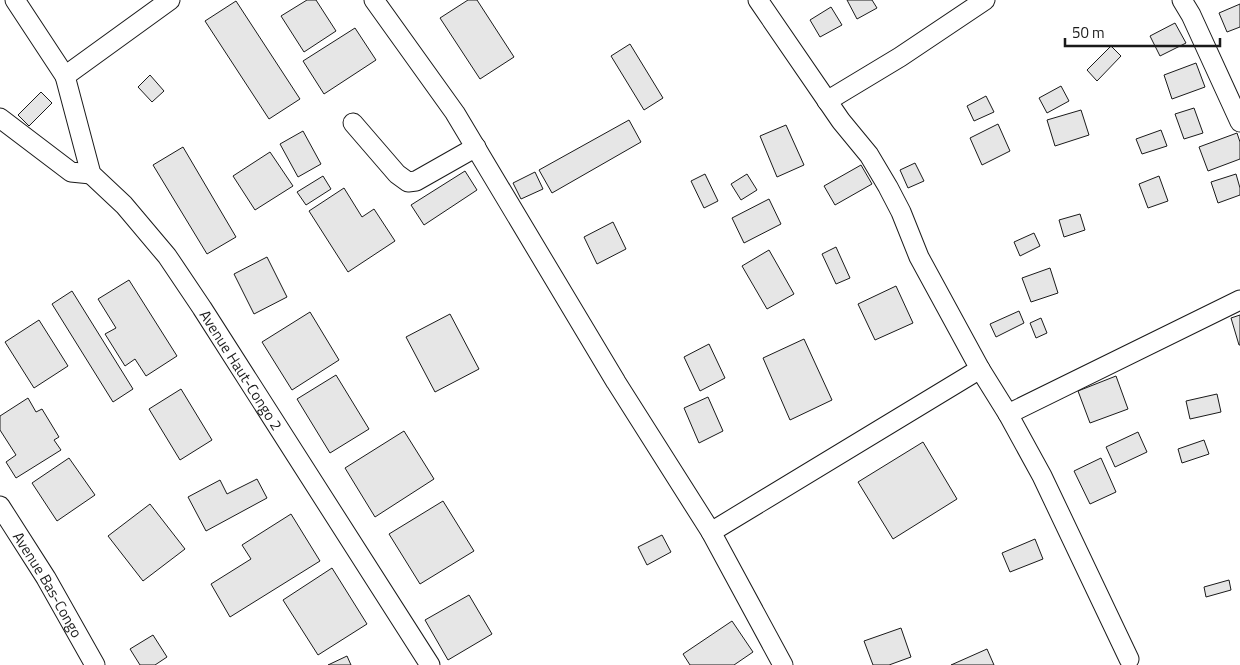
<svg xmlns="http://www.w3.org/2000/svg" width="1240" height="665" font-family="'Titillium Web',sans-serif">
<rect width="100%" height="100%" fill="#fff"/>
<path fill="#e6e6e6" stroke="#1a1a1a" d="M 307,0 L 316,0 L 336,31 L 304,52 L 281,16 Z
M 468,0 L 477,0 L 514,57 L 480,79 L 440,18 Z
M 847,0 L 872,0 L 877,8 L 857,19 Z
M 236,1 L 300,99 L 269,119 L 205,21 Z
M 1240,4 L 1240,27 L 1227,32 L 1219,13 Z
M 831,7 L 842,25 L 820,37 L 810,20 Z
M 1175,23 L 1186,43 L 1160,56 L 1150,36 Z
M 355,28 L 376,60 L 324,94 L 303,61 Z
M 630,44 L 663,98 L 644,110 L 611,56 Z
M 1111,46 L 1121,56 L 1097,81 L 1087,70 Z
M 1196,63 L 1205,87 L 1172,99 L 1164,75 Z
M 150,75 L 164,91 L 152,102 L 138,87 Z
M 1061,86 L 1069,101 L 1047,113 L 1039,98 Z
M 41,92 L 52,103 L 29,126 L 18,115 Z
M 986,96 L 994,112 L 974,121 L 967,106 Z
M 1194,108 L 1203,133 L 1184,139 L 1175,114 Z
M 1081,110 L 1089,135 L 1055,146 L 1047,120 Z
M 629,120 L 641,142 L 552,193 L 539,170 Z
M 998,124 L 1010,151 L 982,165 L 970,138 Z
M 786,125 L 804,165 L 777,177 L 760,136 Z
M 1161,130 L 1167,146 L 1142,154 L 1136,139 Z
M 303,131 L 321,164 L 298,177 L 280,144 Z
M 1237,133 L 1240,142 L 1240,159 L 1208,171 L 1199,147 Z
M 183,147 L 236,237 L 207,254 L 153,165 Z
M 270,152 L 293,186 L 255,210 L 233,176 Z
M 915,163 L 924,181 L 908,188 L 900,170 Z
M 861,165 L 872,184 L 835,205 L 824,186 Z
M 465,171 L 477,190 L 424,225 L 411,205 Z
M 535,172 L 543,189 L 521,199 L 513,183 Z
M 705,174 L 718,201 L 704,208 L 691,181 Z
M 747,174 L 757,190 L 741,200 L 731,184 Z
M 1236,174 L 1240,188 L 1240,195 L 1218,203 L 1211,182 Z
M 323,176 L 331,189 L 306,205 L 297,192 Z
M 1159,176 L 1168,201 L 1148,208 L 1139,184 Z
M 344,188 L 362,217 L 374,209 L 395,241 L 348,272 L 309,211 Z
M 769,199 L 781,224 L 744,243 L 732,218 Z
M 1080,214 L 1085,230 L 1064,237 L 1059,220 Z
M 613,222 L 626,249 L 597,264 L 584,237 Z
M 1034,233 L 1040,246 L 1020,256 L 1014,242 Z
M 836,247 L 850,278 L 836,284 L 822,254 Z
M 769,250 L 794,294 L 767,309 L 742,266 Z
M 267,257 L 287,297 L 254,314 L 234,274 Z
M 1050,268 L 1058,293 L 1031,302 L 1022,278 Z
M 129,280 L 177,356 L 146,376 L 135,359 L 125,366 L 105,334 L 116,328 L 98,299 Z
M 896,286 L 913,323 L 875,340 L 858,304 Z
M 72,291 L 133,389 L 113,402 L 52,304 Z
M 1019,311 L 1024,323 L 996,337 L 990,324 Z
M 310,312 L 339,360 L 292,390 L 262,342 Z
M 450,314 L 479,369 L 435,392 L 406,337 Z
M 1240,315 L 1240,345 L 1239,345 L 1231,318 Z
M 1041,318 L 1047,333 L 1036,338 L 1030,323 Z
M 39,320 L 68,366 L 34,388 L 5,342 Z
M 804,339 L 832,400 L 790,420 L 763,358 Z
M 709,344 L 725,378 L 700,391 L 684,357 Z
M 336,375 L 369,429 L 330,453 L 297,399 Z
M 1116,376 L 1128,409 L 1090,423 L 1078,391 Z
M 181,389 L 212,440 L 180,460 L 149,409 Z
M 1217,394 L 1221,412 L 1190,419 L 1186,401 Z
M 708,397 L 723,431 L 699,443 L 684,408 Z
M 28,398 L 36,412 L 42,409 L 59,437 L 54,440 L 61,450 L 16,478 L 6,462 L 16,455 L 0,430 L 0,416 Z
M 404,431 L 434,479 L 375,517 L 345,468 Z
M 1138,432 L 1147,452 L 1115,467 L 1106,447 Z
M 1204,440 L 1209,454 L 1182,463 L 1178,449 Z
M 923,442 L 957,499 L 893,539 L 858,482 Z
M 69,458 L 95,495 L 57,521 L 32,483 Z
M 1101,458 L 1116,492 L 1090,504 L 1074,471 Z
M 257,479 L 267,498 L 206,531 L 188,497 L 220,480 L 227,494 Z
M 443,501 L 474,551 L 420,584 L 389,534 Z
M 150,504 L 185,549 L 143,581 L 108,536 Z
M 291,514 L 320,561 L 230,617 L 211,584 L 251,559 L 242,545 Z
M 662,535 L 671,552 L 647,565 L 638,547 Z
M 1035,539 L 1043,559 L 1010,572 L 1002,553 Z
M 332,568 L 367,624 L 318,655 L 283,600 Z
M 1229,580 L 1231,590 L 1206,597 L 1204,587 Z
M 469,595 L 492,634 L 448,660 L 425,620 Z
M 732,621 L 753,652 L 734,665 L 690,665 L 683,654 Z
M 901,628 L 911,657 L 889,665 L 873,665 L 864,641 Z
M 153,635 L 167,657 L 155,665 L 140,665 L 130,649 Z
M 987,649 L 994,665 L 951,665 Z
M 347,656 L 351,665 L 328,665 Z"/>
<g fill="none" stroke-linecap="round" stroke-linejoin="round">
<defs>
<g id="minor">
<path d="M 15,0 L 65,76"/>
<path id="s1" d="M 170,0 L 65,76 L 91,174 L 124,205 L 167,256 L 202,308 L 430,665"/>
<path d="M 374,0 L 455,113 L 616,382 L 711,532 L 783,665"/>
<path d="M 758,0 L 841,121 L 869,155 L 888,187 L 901,212 L 919,257 L 980,369 L 1008,414 L 1042,476 L 1129,659"/>
<path d="M 1182,0 L 1191,15 L 1240,122"/>
<path d="M 827,101 L 900,57 L 985,0"/>
<path d="M 0,118 L 71,172 L 91,174"/>
<path d="M 353,123 L 397,174 L 408,182 L 416,181 L 476,147"/>
<path d="M 1008,414 L 1240,300"/>
<path id="s2" d="M 0,506 L 46,578 L 95,665"/>
<path d="M 711,532 L 980,369"/>
</g>
</defs>
<use href="#minor" stroke="#1a1a1a" stroke-width="21"/>
<use href="#minor" stroke="#fff" stroke-width="19"/>
</g>
<g text-anchor="middle" dominant-baseline="central" stroke-width="4" stroke-linejoin="round" paint-order="stroke">
<g font-size="15" fill="#1a1a1a" stroke="#fff">
<text stroke="none"><textPath href="#s1" startOffset="479">Avenue Haut-Congo 2</textPath></text>
<text stroke="none"><textPath href="#s2" startOffset="92">Avenue Bas-Congo</textPath></text>
</g>
</g>
<path d="M1065 38v8h155v-8" fill="none" stroke="#1a1a1a" stroke-width="2.5"/>
<text x="1072" y="38" font-size="15" fill="#1a1a1a" stroke="#ffffff" stroke-width="4" paint-order="stroke">50 m</text>
</svg>
